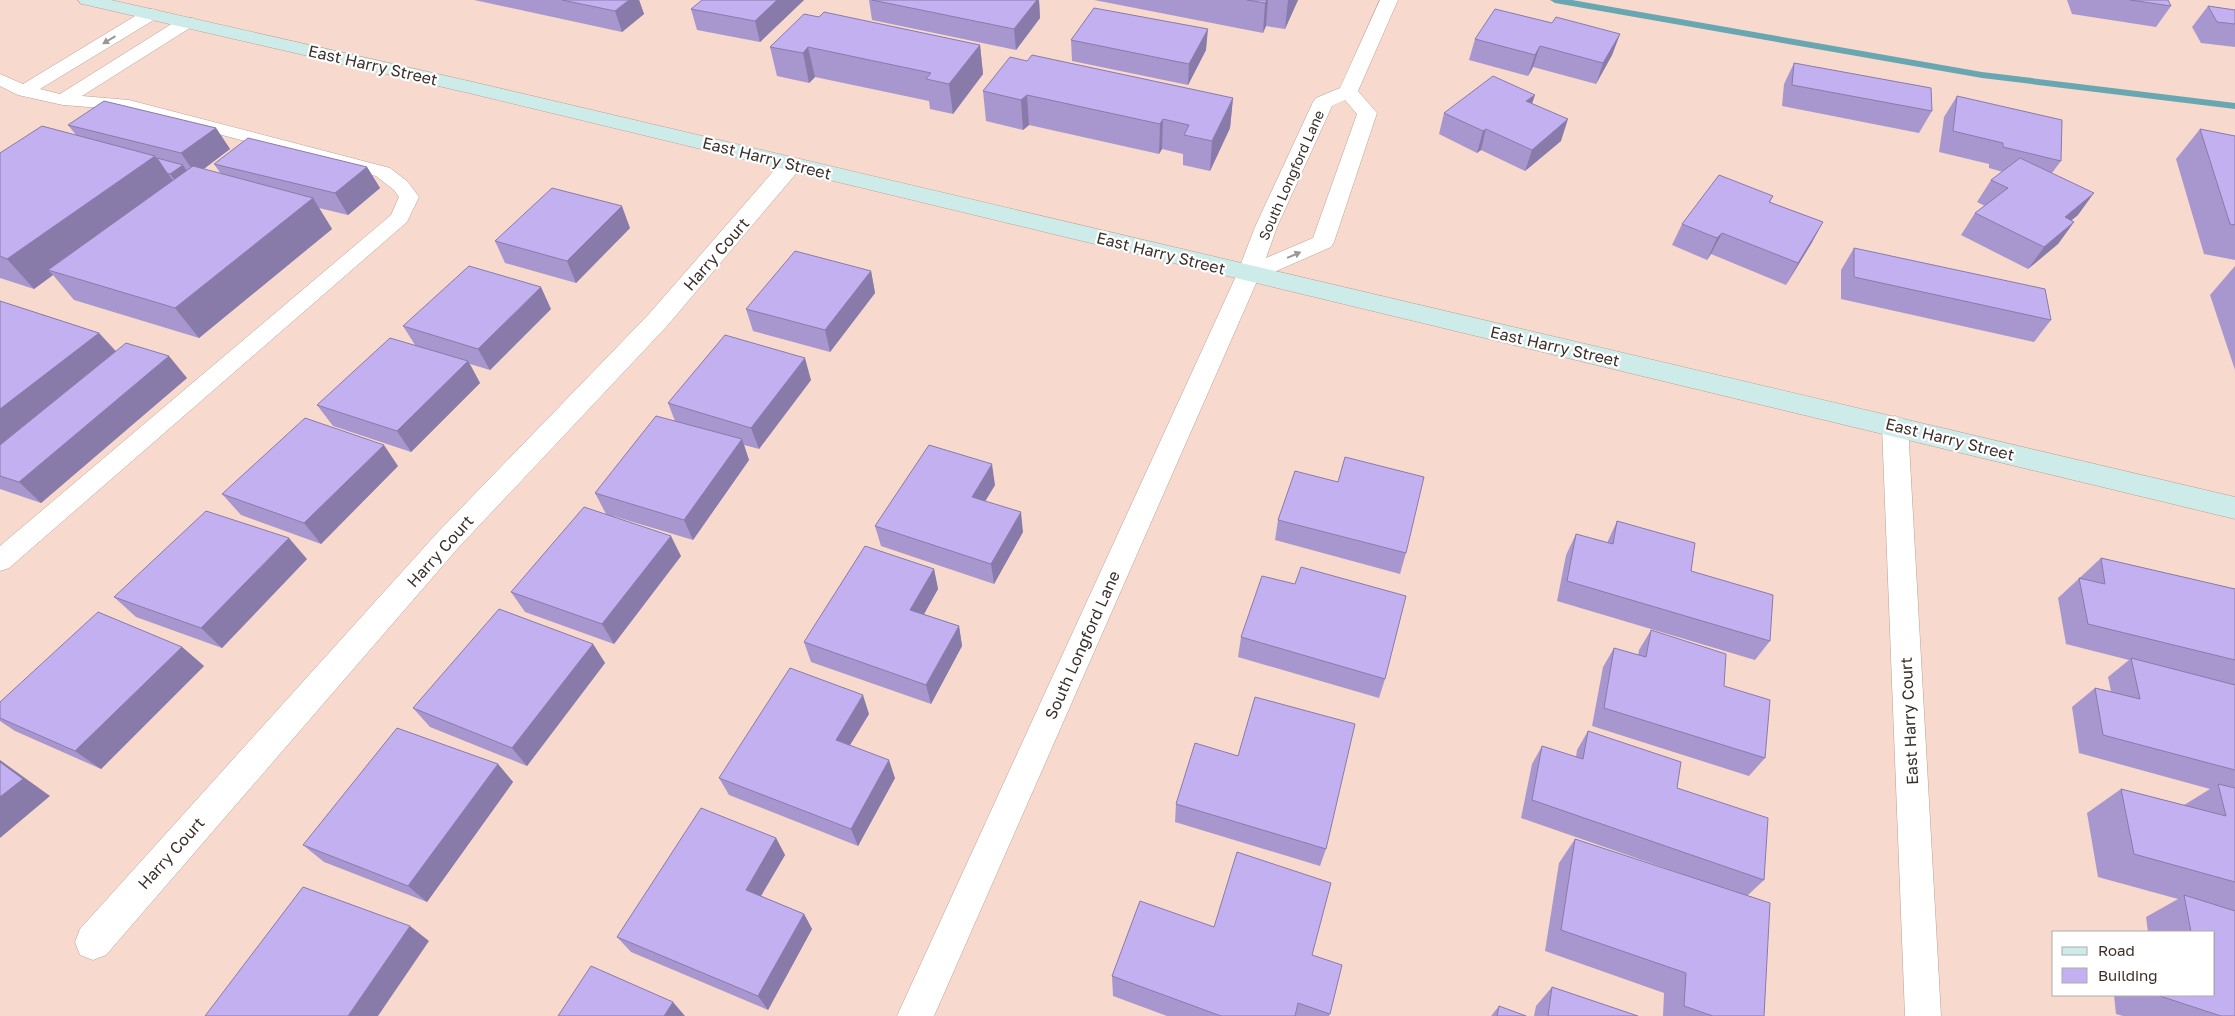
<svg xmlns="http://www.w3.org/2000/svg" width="2235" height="1016" font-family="'Golos Text',sans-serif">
<rect width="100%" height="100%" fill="#f7dacd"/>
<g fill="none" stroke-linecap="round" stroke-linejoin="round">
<path fill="#68a6b1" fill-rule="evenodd" d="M 1550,0 L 1572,0 L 1982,72 L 2235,103 L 2235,109 L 1982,78 L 1555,3 Z"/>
<defs>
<path id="lane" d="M 151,9 L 157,10 L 159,14 L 157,18 L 40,89 L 60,94 L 181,18 L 193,18 L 195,22 L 193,26 L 82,96 L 129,100 L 390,168 L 408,182 L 419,197 L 407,222 L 9,568 L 0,571 L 0,546 L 391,215 L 399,197 L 394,190 L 376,176 L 128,110 L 63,105 L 18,95 L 0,86 L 0,74 L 23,84 L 145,10 Z"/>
<path id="street" d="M 1380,0 L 1398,0 L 1358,91 L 1377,113 L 1334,242 L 1331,247 L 1258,279 L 934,1016 L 897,1016 L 1237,274 L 1255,227 L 1313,102 L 1316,98 L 1340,88 ZM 1345,100 L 1357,114 L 1313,238 L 1266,258 L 1277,227 L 1332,106 Z
M 792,158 L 800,159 L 803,164 L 800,169 L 667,326 L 458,548 L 106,955 L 93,960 L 80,955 L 75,942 L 80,929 L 438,532 L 649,314 L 784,159 Z
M 1895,416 L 1904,419 L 1908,426 L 1941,1016 L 1905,1016 L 1882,426 L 1886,419 Z"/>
<path id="secondary" d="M 78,0 L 111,0 L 473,82 L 2235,497 L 2235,519 L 473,94 L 87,5 L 81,4 Z"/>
</defs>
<use href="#lane" stroke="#bba094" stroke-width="1"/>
<use href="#street" stroke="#bba094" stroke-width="1"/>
<use href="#secondary" stroke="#bba094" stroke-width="1"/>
<use href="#lane" fill="#fff" fill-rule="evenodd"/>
<use href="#street" fill="#fff" fill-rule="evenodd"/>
<use href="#secondary" fill="#cdece9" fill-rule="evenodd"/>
</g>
<path fill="#a897cf" d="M 474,0 L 639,0 L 644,14 L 622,32 Z
M 804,0 L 760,42 L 697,30 L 691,9 Z
M 869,0 L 1039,0 L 1040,18 L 1016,50 L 872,20 Z
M 1094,0 L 1298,0 L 1285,29 L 1266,26 L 1263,33 Z
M 2067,0 L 2168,0 L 2171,6 L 2156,27 L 2072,14 Z
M 2208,6 L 2235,10 L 2235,47 L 2201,43 L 2192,27 Z
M 819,17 L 980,45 L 983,74 L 953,114 L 930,109 L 929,101 L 815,77 L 809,83 L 777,76 L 770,47 Z
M 1552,23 L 1620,34 L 1612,55 L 1596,84 L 1533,67 L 1528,76 L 1469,60 L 1475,39 Z
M 1071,40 L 1206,50 L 1188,85 L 1072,61 Z
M 1027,61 L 1233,98 L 1230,128 L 1210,171 L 1183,165 L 1183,154 L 1162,149 L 1159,154 L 1029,125 L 1023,130 L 986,121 L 983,91 Z
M 1794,63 L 1932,111 L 1919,133 L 1782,106 L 1784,84 Z
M 1957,96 L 2061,161 L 2052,173 L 2078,215 L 2071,220 L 2074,222 L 2058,244 L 2028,269 L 1961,235 L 1975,213 L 1985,206 L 1977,202 L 1991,180 L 2003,172 L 1989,168 L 1989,164 L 1939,152 L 1944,117 Z
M 1532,104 L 1561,141 L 1525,171 L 1481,150 L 1477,153 L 1439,134 L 1444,113 Z
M 68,125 L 216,128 L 230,149 L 203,169 L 221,174 L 214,164 L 367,167 L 380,188 L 348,215 L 319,208 L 332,229 L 199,338 L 74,300 L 53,275 L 34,289 L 0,278 L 0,153 L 76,135 Z
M 2200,129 L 2235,136 L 2235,260 L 2204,254 L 2176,159 Z
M 1773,196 L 1770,202 L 1823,222 L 1811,244 L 1786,285 L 1711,254 L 1707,260 L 1672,245 L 1682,224 Z
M 630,228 L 576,283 L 505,263 L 495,241 Z
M 1854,248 L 2051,320 L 2034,342 L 1841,299 L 1841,270 Z
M 2235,266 L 2235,370 L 2210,295 Z
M 871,271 L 875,293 L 830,352 L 753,331 L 746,309 Z
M 0,301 L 99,333 L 116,351 L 187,378 L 41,503 L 0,489 Z
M 551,309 L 490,370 L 470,364 L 480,383 L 411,452 L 333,426 L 317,405 L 415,345 L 403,326 Z
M 811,380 L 759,449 L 744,445 L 749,460 L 693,540 L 613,516 L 681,556 L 614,644 L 525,612 L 511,592 L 606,514 L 595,493 L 675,421 L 668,403 Z
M 398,466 L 321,544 L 241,515 L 222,494 Z
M 995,485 L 985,501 L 1023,532 L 994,584 L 881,546 L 875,526 Z
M 1278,520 L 1406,553 L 1400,574 L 1275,540 Z
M 1617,521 L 1691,571 L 1770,641 L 1755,660 L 1557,601 L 1566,555 L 1576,534 L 1607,543 Z
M 2101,558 L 2235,589 L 2235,1016 L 2123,1016 L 2116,1014 L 2114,995 L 2214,995 L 2214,932 L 2148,932 L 2146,917 L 2178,899 L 2098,877 L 2087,813 L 2121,789 L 2184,805 L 2210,789 L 2079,753 L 2072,707 L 2095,688 L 2111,691 L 2108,677 L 2129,660 L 2066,644 L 2058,598 Z
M 307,559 L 222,648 L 136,617 L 114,597 Z
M 934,569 L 938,589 L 924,614 L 959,626 L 962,646 L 931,704 L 811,662 L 804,642 Z
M 1295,584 L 1385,679 L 1379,698 L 1238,657 L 1241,637 Z
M 1651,630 L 1724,686 L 1765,758 L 1749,776 L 1592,726 L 1603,667 L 1614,648 L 1638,655 L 1639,650 Z
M 593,644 L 605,663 L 527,766 L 430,727 L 413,708 Z
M 182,647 L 204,666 L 101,769 L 15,731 L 0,721 L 0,702 Z
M 869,714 L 850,745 L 895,778 L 858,846 L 729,795 L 719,778 Z
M 1588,731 L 1677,788 L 1764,880 L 1747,896 L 1764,1016 L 1663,1016 L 1664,993 L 1545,951 L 1559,863 L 1575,839 L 1731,891 L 1521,818 L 1532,764 L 1542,746 L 1576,757 L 1577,750 Z
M 1238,756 L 1326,849 L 1320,866 L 1175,822 L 1176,804 Z
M 498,764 L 513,782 L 427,902 L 324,862 L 303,845 Z
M 776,838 L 785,855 L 761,896 L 804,914 L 812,929 L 768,1010 L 631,952 L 617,937 Z
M 1214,927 L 1312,955 L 1330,1014 L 1329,1016 L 1167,1016 L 1113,996 L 1112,976 Z
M 1552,987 L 1638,1016 L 1534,1016 L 1536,1006 Z
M 1499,1006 L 1527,1016 L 1491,1016 Z"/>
<path fill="#887ba9" d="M 629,0 L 639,0 L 644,14 L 622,32 L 615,11 Z
M 777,0 L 804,0 L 760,42 L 755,21 Z
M 1037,0 L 1039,0 L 1040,18 L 1016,50 L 1014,29 Z
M 1267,0 L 1268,0 L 1266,26 L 1263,33 L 1265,3 Z
M 1288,0 L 1298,0 L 1285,29 Z
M 1208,29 L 1206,50 L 1188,85 L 1189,64 Z
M 1620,34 L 1612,55 L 1596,84 L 1603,63 Z
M 980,45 L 983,74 L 953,114 L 949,84 Z
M 1540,46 L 1533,67 L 1528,76 L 1535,55 Z
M 808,47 L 815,77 L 809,83 L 803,53 Z
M 1027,95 L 1029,125 L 1023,130 L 1021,100 Z
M 1535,95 L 1528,116 L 1526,101 Z
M 1233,98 L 1230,128 L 1210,171 L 1212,141 Z
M 1163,119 L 1162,149 L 1159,154 L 1160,124 Z
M 1568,119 L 1561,141 L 1525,171 L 1532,150 Z
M 216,128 L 230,149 L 196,175 L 181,153 Z
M 1486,129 L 1481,150 L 1477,153 L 1483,131 Z
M 155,156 L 177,186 L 48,270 L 53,275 L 34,289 L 7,259 Z
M 183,165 L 191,177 L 179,185 L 170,174 Z
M 367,167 L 380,188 L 348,215 L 335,193 Z
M 2094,193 L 2078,215 L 2049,239 L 2065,217 Z
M 313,198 L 332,229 L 199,338 L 175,308 Z
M 622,206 L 630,228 L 576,283 L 567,261 Z
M 1823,222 L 1811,244 L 1786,285 L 1798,263 Z
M 2074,222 L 2058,244 L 2028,269 L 2044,247 Z
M 1722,233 L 1711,254 L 1707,260 L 1717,238 Z
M 871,271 L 875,293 L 830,352 L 825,330 Z
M 541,287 L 551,309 L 490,370 L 478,349 Z
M 99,333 L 126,363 L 0,463 L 0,409 Z
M 169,356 L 187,378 L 41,503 L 19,482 Z
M 805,358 L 811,380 L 759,449 L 751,428 Z
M 468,361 L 480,383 L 411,452 L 397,431 Z
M 742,439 L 749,460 L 693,540 L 684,520 Z
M 384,445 L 398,466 L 321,544 L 304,523 Z
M 992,464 L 995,485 L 975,518 L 972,497 Z
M 1021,512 L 1023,532 L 994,584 L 991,564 Z
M 671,536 L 681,556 L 614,644 L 602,624 Z
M 289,538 L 307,559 L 222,648 L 201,628 Z
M 934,569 L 938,589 L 915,630 L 910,610 Z
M 959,626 L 962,646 L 931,704 L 926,685 Z
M 593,644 L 605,663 L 527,766 L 512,748 Z
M 182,647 L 204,666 L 101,769 L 75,751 Z
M 863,695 L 869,714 L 842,758 L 836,740 Z
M 0,760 L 50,796 L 0,838 Z
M 889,760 L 895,778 L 858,846 L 851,829 Z
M 498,764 L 513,782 L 427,902 L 408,886 Z
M 776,838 L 785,855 L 755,906 L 746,890 Z
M 804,914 L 812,929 L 768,1010 L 758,996 Z
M 410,926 L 429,941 L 378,1016 L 348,1016 Z
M 673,1002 L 685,1016 L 664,1016 Z"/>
<path fill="#c3b0f1" stroke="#887ba9" d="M 562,0 L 629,0 L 615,11 Z
M 702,0 L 777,0 L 755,21 L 691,9 Z
M 872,0 L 1037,0 L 1014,29 Z
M 1247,0 L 1267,0 L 1265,3 Z
M 2130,0 L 2168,0 L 2171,6 Z
M 2208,6 L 2235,10 L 2235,24 L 2217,22 Z
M 1094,8 L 1208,29 L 1189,64 L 1071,40 Z
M 1495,9 L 1552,23 L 1556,17 L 1620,34 L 1603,63 L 1540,46 L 1535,55 L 1475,39 Z
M 824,12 L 980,45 L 949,84 L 926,79 L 931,73 L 808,47 L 803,53 L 770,47 L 804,14 L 819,17 Z
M 1032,55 L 1233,98 L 1212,141 L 1184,135 L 1189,125 L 1163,119 L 1160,124 L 1027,95 L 1021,100 L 983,91 L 1010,57 L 1027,61 Z
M 1794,63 L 1931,88 L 1932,111 L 1792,85 Z
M 1493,76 L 1535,95 L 1526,101 L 1568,119 L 1532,150 L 1486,129 L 1483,131 L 1444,113 Z
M 1957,96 L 2062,120 L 2061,161 L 2003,147 L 2003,143 L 1953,131 Z
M 104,101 L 216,128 L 181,153 L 68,125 Z
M 42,126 L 155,156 L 7,259 L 0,256 L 0,153 Z
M 2200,129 L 2235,136 L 2235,225 L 2230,224 Z
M 248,138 L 367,167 L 335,193 L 214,164 Z
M 157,158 L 183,165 L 170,174 L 167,173 Z
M 2020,158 L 2094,193 L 2065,217 L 2074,222 L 2044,247 L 1975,213 L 2008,188 L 1991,180 Z
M 193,166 L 313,198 L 175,308 L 48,270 Z
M 1719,175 L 1773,196 L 1769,202 L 1823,222 L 1798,263 L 1722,233 L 1717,238 L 1682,224 Z
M 552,188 L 622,206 L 567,261 L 495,241 Z
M 1854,248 L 2045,289 L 2051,320 L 1854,277 Z
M 795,251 L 871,271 L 825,330 L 746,309 Z
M 469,266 L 541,287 L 478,349 L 403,326 Z
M 0,301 L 99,333 L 0,409 Z
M 725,335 L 805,358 L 751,428 L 668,403 Z
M 390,338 L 468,361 L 397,431 L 317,405 Z
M 126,343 L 169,356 L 19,482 L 0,476 L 0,445 Z
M 656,416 L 742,439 L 684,520 L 595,493 Z
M 305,418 L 384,445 L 304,523 L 222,494 Z
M 929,445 L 992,464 L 972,497 L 1021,512 L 991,564 L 875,526 Z
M 1345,457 L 1424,477 L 1406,553 L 1278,520 L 1295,471 L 1338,482 Z
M 584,507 L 671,536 L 602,624 L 511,592 Z
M 206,511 L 289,538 L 201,628 L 114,597 Z
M 1617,521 L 1695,543 L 1691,571 L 1773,595 L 1770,641 L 1567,581 L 1576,534 L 1613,544 Z
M 865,546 L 934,569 L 910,610 L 959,626 L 926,685 L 804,642 Z
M 2101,558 L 2235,589 L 2235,660 L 2088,624 L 2079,578 L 2105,584 Z
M 1301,567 L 1406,596 L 1385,679 L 1241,637 L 1262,576 L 1295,584 Z
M 499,609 L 593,644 L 512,748 L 413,708 Z
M 98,612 L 182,647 L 75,751 L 0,718 L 0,702 Z
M 1651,630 L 1726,654 L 1724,686 L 1770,700 L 1765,758 L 1604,708 L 1614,648 L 1646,657 Z
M 2131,658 L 2235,685 L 2235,770 L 2103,735 L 2095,688 L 2140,699 Z
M 790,668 L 863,695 L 836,740 L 889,760 L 851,829 L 719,778 Z
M 1255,697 L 1355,724 L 1326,849 L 1176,804 L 1195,743 L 1238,756 Z
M 397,728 L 498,764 L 408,886 L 303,845 Z
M 1588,731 L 1681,762 L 1677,788 L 1768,818 L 1764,880 L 1532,800 L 1542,746 L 1583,759 Z
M 0,762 L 23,779 L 0,797 Z
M 2218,784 L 2235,788 L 2235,882 L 2134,854 L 2121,789 L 2226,816 Z
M 701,808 L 776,838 L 746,890 L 804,914 L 758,996 L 617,937 Z
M 1575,839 L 1770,903 L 1764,1016 L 1713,1016 L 1684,1006 L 1686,973 L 1561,930 Z
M 1237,852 L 1331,883 L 1312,955 L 1342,965 L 1330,1014 L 1298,1003 L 1295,1016 L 1221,1016 L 1112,976 L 1140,901 L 1214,927 Z
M 303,887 L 410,926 L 348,1016 L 205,1016 Z
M 2184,895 L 2235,911 L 2235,1016 L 2221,1016 L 2157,995 L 2214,995 L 2214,932 L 2191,932 Z
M 591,966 L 673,1002 L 664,1016 L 558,1016 Z
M 1552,987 L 1638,1016 L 1548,1016 Z
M 1499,1006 L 1526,1016 L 1497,1016 Z"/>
<defs><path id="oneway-solid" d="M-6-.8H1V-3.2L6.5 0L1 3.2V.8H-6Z" transform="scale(1.25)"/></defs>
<g fill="#9c9794">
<use href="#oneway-solid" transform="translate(109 40) rotate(149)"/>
<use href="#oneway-solid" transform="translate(1294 255) rotate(-23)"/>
</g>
<g text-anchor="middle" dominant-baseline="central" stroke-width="4.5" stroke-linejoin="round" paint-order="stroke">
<g font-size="14" fill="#3a2f2a" stroke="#fff">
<text transform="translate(1291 175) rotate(-66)">South Longford Lane</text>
</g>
<g font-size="16" fill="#3a2f2a" stroke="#fff">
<text transform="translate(373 65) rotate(13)">East Harry Street</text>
<text transform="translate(767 158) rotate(14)">East Harry Street</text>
<text transform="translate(1161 253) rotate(14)">East Harry Street</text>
<text transform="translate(716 254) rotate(-49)">Harry Court</text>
<text transform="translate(1555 346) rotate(13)">East Harry Street</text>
<text transform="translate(1950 439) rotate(14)">East Harry Street</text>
<text transform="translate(440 551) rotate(-48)">Harry Court</text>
<text transform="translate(1082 645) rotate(-66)">South Longford Lane</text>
<text transform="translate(1909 721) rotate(-93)">East Harry Court</text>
<text transform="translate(171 853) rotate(-48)">Harry Court</text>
</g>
</g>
<rect x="2052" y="931" width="162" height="65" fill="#ffffff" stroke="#b0acaa"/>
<rect x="2062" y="947" width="25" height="8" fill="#cdece9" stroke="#b0acaa"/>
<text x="2098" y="956" font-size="15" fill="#3a2f2a">Road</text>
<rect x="2062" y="968" width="25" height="15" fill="#c3b0f1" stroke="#b0acaa"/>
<text x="2098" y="981" font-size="15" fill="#3a2f2a">Building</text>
</svg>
